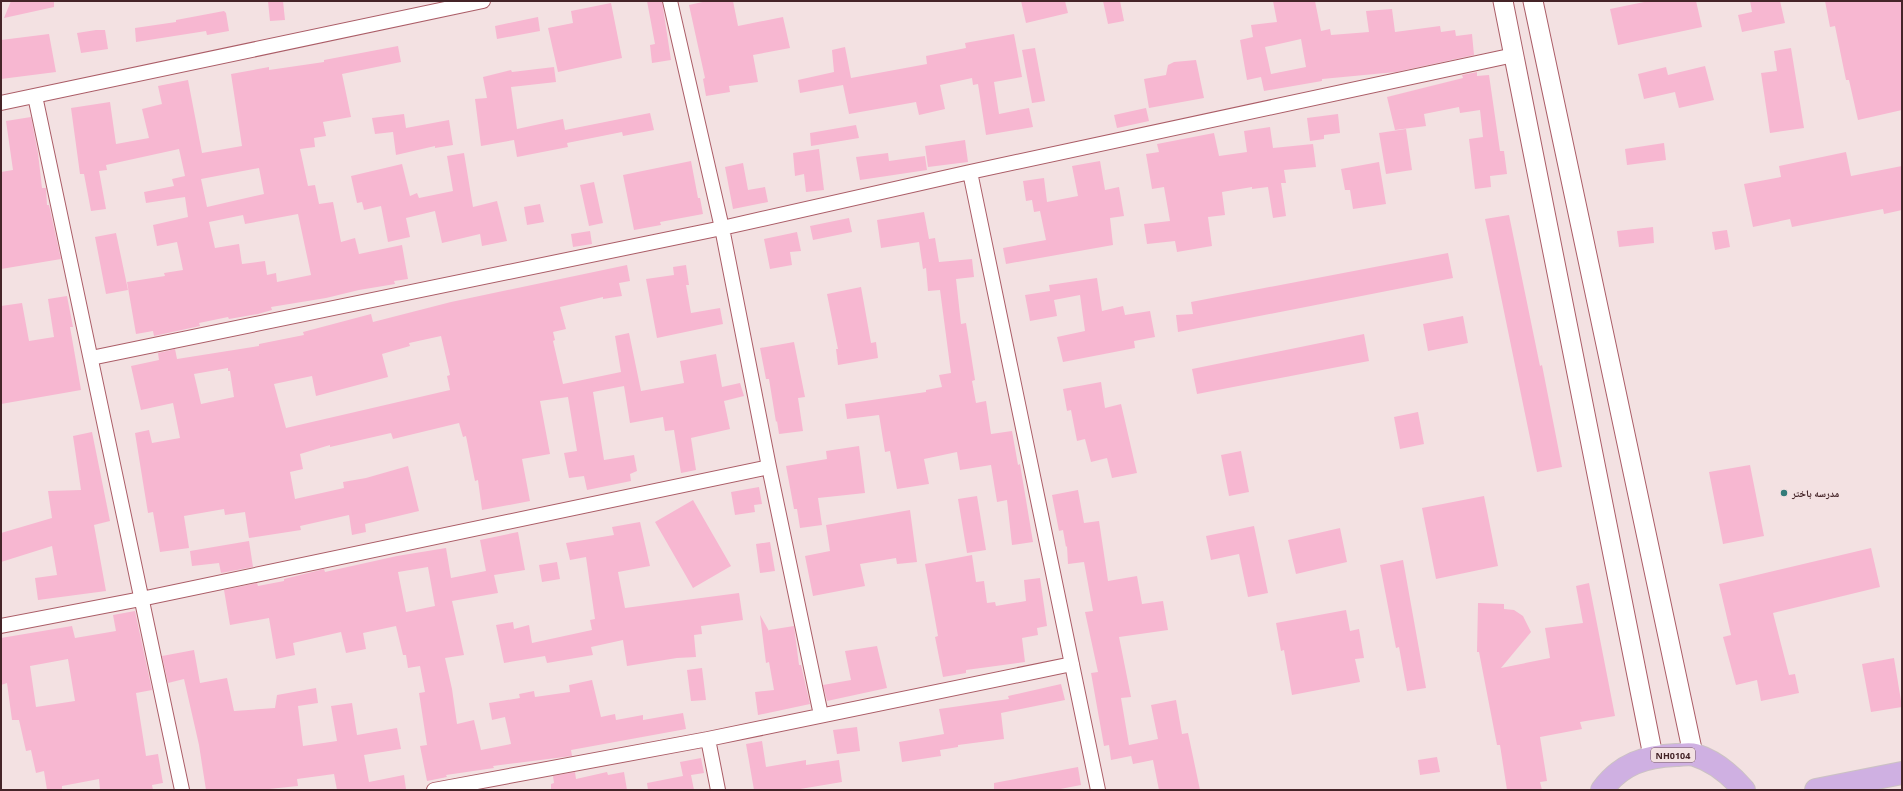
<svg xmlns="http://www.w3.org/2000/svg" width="1903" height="791" font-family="'Noto Sans','Noto Naskh Arabic',sans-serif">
<rect width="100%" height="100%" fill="#f3e1e2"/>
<path fill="#f7b7d1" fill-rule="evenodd" d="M 11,1 L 54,1 L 54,7 L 4,18 Z
M 268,1 L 283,1 L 285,20 L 270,21 Z
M 647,1 L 662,1 L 671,60 L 652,63 L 650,45 L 655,44 Z
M 707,1 L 733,1 L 738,26 L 783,17 L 790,48 L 753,55 L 758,82 L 729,86 L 730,92 L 706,96 L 703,79 L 705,78 L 689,5 Z
M 1021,1 L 1065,1 L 1068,13 L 1026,23 Z
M 1103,1 L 1120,1 L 1124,21 L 1108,24 Z
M 1273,1 L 1315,1 L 1321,31 L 1330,29 L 1331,35 L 1369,32 L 1366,11 L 1392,9 L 1395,32 L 1440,26 L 1441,32 L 1455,30 L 1456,36 L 1472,34 L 1474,55 L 1396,72 L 1322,79 L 1322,81 L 1264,91 L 1261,77 L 1247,80 L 1240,40 L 1253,37 L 1251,25 L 1277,22 ZM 1301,39 L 1306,67 L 1271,74 L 1265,47 Z
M 1649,1 L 1696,1 L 1702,27 L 1618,45 L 1610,9 Z
M 1750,1 L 1780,1 L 1785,23 L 1742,32 L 1738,15 L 1752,12 Z
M 1825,1 L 1902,1 L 1902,110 L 1858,120 L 1849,80 L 1846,80 L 1835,26 L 1830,27 Z
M 611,3 L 622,58 L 558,72 L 548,28 L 573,23 L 571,11 Z
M 224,11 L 226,13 L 229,31 L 207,35 L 206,31 L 136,42 L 135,28 L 176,22 L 176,20 Z
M 538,17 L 540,31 L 497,39 L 495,26 Z
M 96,30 L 105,30 L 108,49 L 81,53 L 77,33 Z
M 49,34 L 56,72 L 1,79 L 1,40 Z
M 1014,34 L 1022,77 L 994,82 L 999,114 L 1029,108 L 1033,127 L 986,135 L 978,84 L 973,85 L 972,78 L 940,85 L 945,109 L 919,115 L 916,102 L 849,114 L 843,85 L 800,93 L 798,80 L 834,72 L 832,50 L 845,47 L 851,78 L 927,64 L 926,56 L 966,48 L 965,43 Z
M 398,46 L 401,62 L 342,74 L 351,117 L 323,122 L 326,136 L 314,138 L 315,147 L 300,149 L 308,186 L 315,185 L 319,204 L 333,202 L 341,242 L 355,238 L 359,254 L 402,245 L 408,279 L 394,281 L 395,284 L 359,290 L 326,298 L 271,307 L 272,310 L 258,314 L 229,319 L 228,317 L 199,323 L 200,326 L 154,336 L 153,331 L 136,334 L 127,282 L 165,276 L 164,273 L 183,270 L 177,242 L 157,246 L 153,225 L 188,217 L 185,197 L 146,203 L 144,192 L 174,186 L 172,179 L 185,176 L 179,149 L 106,165 L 107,170 L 99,171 L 106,209 L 91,211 L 84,174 L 80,174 L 71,108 L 110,102 L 116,144 L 149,138 L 142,109 L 162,104 L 158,86 L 188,80 L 202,153 L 242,146 L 231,74 L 269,67 L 269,70 L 324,62 L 324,60 ZM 259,168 L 264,194 L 207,207 L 201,179 ZM 298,214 L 311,275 L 277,282 L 276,273 L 267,275 L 265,261 L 242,264 L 239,244 L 215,248 L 209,222 L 243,215 L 245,224 Z
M 1035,48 L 1045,101 L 1032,103 L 1022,50 Z
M 1791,48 L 1804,128 L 1770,133 L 1761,73 L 1777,71 L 1774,51 Z
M 1196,60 L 1204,98 L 1149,108 L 1144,79 L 1166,75 L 1168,65 L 1174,62 Z
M 1705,66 L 1714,100 L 1679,108 L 1675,92 L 1644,99 L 1638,74 L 1666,67 L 1668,75 Z
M 554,67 L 556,82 L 511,87 L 517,129 L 563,119 L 565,130 L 650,113 L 654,130 L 623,136 L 622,132 L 567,143 L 568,147 L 517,157 L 514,140 L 481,146 L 475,99 L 487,98 L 483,77 L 511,70 L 512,72 Z
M 1477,72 L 1477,76 L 1489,75 L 1500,151 L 1504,151 L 1507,174 L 1490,176 L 1491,187 L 1475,189 L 1469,139 L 1483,137 L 1480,110 L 1460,113 L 1459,107 L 1424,114 L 1426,126 L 1395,130 L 1387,97 L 1463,78 L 1462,75 Z
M 1146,108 L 1149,121 L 1117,128 L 1114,115 Z
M 404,114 L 406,128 L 449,120 L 453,145 L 435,148 L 435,146 L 396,155 L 393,132 L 375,134 L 372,118 Z
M 1338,114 L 1340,133 L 1324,135 L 1324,139 L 1310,141 L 1307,118 Z
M 31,117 L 38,153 L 42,188 L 46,188 L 47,205 L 49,205 L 61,259 L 1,269 L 1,172 L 13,170 L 6,121 Z
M 856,125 L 859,138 L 811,146 L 810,133 Z
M 1270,127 L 1273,148 L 1313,144 L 1316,167 L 1284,170 L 1286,183 L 1281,183 L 1286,216 L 1273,218 L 1268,187 L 1252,189 L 1252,187 L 1222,192 L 1225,215 L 1208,217 L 1212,246 L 1177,252 L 1175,241 L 1147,244 L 1144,224 L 1170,221 L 1164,187 L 1152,189 L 1146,154 L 1159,152 L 1157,144 L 1214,133 L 1219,156 L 1247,152 L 1244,131 Z
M 1406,129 L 1412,170 L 1386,174 L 1379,133 Z
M 965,140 L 968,162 L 928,167 L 925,146 Z
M 1664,143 L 1666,160 L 1627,165 L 1625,149 Z
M 819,149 L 824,190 L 806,192 L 804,174 L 795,176 L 793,153 Z
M 1846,152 L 1851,176 L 1902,166 L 1902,210 L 1884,214 L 1883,209 L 1792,227 L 1790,219 L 1753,227 L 1744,184 L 1781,177 L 1779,166 Z
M 464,153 L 473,207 L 497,201 L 507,241 L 482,246 L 480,234 L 442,243 L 435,211 L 406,218 L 410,237 L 388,242 L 381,206 L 364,210 L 362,202 L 357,203 L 351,176 L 402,164 L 410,196 L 417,193 L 419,198 L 453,191 L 447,156 Z
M 888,153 L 889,161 L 925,156 L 927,170 L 860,180 L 856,157 Z
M 691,161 L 698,198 L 700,198 L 703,214 L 660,222 L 661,225 L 634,230 L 623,175 Z
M 1100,161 L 1105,190 L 1119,187 L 1124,216 L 1110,218 L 1113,245 L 1006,264 L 1003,248 L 1046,240 L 1040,211 L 1034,212 L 1032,200 L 1026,201 L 1023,181 L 1044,178 L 1047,202 L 1078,196 L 1072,166 Z
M 1379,162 L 1386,204 L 1353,209 L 1350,190 L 1345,190 L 1341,169 Z
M 743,163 L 748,190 L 765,187 L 768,202 L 733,209 L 725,167 Z
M 594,182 L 603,223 L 589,226 L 580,185 Z
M 540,204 L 544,222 L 527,225 L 524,207 Z
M 924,212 L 929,239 L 935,238 L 939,262 L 972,259 L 974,277 L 956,279 L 961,324 L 966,323 L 975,380 L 972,381 L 976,403 L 986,401 L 991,434 L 1012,431 L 1018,465 L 1020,464 L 1033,542 L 1012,545 L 1007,500 L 997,502 L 991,465 L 960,470 L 957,452 L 924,459 L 929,484 L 897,489 L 890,451 L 885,452 L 879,415 L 847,419 L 845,404 L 926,392 L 926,390 L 942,387 L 939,375 L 951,373 L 940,290 L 928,291 L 926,268 L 923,269 L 919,242 L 881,248 L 877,220 Z
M 1509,215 L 1540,366 L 1542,365 L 1562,467 L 1537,472 L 1485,219 Z
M 849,218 L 852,232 L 813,240 L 810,226 Z
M 1653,227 L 1654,243 L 1619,247 L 1617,231 Z
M 1727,230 L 1730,247 L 1715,250 L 1712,232 Z
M 590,231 L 592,244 L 573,247 L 571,234 Z
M 797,232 L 801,251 L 790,252 L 792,265 L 770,269 L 764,239 Z
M 116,233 L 128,290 L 106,294 L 95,237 Z
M 1448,253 L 1453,278 L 1178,332 L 1176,315 L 1193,314 L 1191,302 Z
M 627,265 L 630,281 L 619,283 L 622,296 L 603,299 L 603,297 L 560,307 L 566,329 L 553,332 L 555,340 L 553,341 L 563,384 L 621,372 L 615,336 L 629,333 L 641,391 L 684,383 L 680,361 L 716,354 L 722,387 L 740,383 L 744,396 L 724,401 L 730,429 L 691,438 L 696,470 L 681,473 L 674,430 L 665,431 L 663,417 L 630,423 L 624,386 L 593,392 L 604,460 L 634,455 L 637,471 L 630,474 L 631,481 L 587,490 L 584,476 L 569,478 L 564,453 L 577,451 L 568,397 L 540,401 L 550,454 L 522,459 L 530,501 L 482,510 L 478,480 L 475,481 L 466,436 L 463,437 L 459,423 L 393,439 L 391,433 L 330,447 L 330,445 L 300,454 L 303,469 L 290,472 L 295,499 L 344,488 L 343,482 L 366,478 L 408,466 L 419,511 L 365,524 L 366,532 L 352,535 L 349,515 L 300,526 L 301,530 L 249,538 L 245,512 L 225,515 L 224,509 L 184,516 L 189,548 L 160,552 L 153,512 L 148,513 L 135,433 L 149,430 L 152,443 L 180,438 L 173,403 L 141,410 L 131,366 L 159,360 L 158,353 L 175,349 L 177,359 L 259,346 L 259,344 L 304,335 L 303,332 L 371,314 L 373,322 L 451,302 ZM 441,336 L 450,375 L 447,376 L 450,390 L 286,428 L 274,384 L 312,376 L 316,396 L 388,377 L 382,354 L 410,346 L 409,343 ZM 228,368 L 228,371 L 230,371 L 234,397 L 201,404 L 194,374 Z
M 686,265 L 689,285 L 686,285 L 691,313 L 720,308 L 723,324 L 657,338 L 646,279 L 674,275 L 673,267 Z
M 1097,278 L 1102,311 L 1123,306 L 1125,315 L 1150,311 L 1155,337 L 1134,341 L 1135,348 L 1063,362 L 1057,337 L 1085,331 L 1080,295 L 1054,300 L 1057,316 L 1030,321 L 1025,295 L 1050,291 L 1049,285 Z
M 861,287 L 871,343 L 876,342 L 878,358 L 838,365 L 836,349 L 838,349 L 827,294 Z
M 67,296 L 73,327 L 70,327 L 81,390 L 1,404 L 1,306 L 22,303 L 29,341 L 54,337 L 48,299 Z
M 1463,316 L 1468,343 L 1428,351 L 1423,324 Z
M 1364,334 L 1369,361 L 1197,394 L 1192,369 Z
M 794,342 L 805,397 L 798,398 L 803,431 L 779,434 L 777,421 L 776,422 L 769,379 L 766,379 L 760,348 Z
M 1101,382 L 1105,408 L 1121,404 L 1137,473 L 1112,478 L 1107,458 L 1091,462 L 1085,439 L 1077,441 L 1071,410 L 1067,411 L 1063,389 Z
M 1418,412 L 1424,444 L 1400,449 L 1394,417 Z
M 92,432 L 110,521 L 94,525 L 106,591 L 38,600 L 35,578 L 57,575 L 52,546 L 1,562 L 1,533 L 52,518 L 48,491 L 81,490 L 73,436 Z
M 859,446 L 865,493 L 818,498 L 822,525 L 800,528 L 797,509 L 794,509 L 786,466 L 827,459 L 826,451 Z
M 1241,451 L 1249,492 L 1229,496 L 1221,455 Z
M 1750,465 L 1764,536 L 1723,544 L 1709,472 Z
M 759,487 L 762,504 L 754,505 L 755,512 L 735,515 L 731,492 Z
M 1078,490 L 1084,523 L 1099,521 L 1108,581 L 1137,576 L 1142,604 L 1163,601 L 1168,630 L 1119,637 L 1131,697 L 1121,698 L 1129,745 L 1158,739 L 1151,705 L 1176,700 L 1182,734 L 1188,733 L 1200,790 L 1159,790 L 1153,760 L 1133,764 L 1129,747 L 1131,756 L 1111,760 L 1109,745 L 1104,746 L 1091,673 L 1098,672 L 1085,612 L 1093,611 L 1084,562 L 1068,564 L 1067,546 L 1066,547 L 1063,530 L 1059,531 L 1052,495 Z
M 977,496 L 986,550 L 967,553 L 958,499 Z
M 1484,496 L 1498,566 L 1436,579 L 1422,508 Z
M 693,500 L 731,566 L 693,588 L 655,522 Z
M 910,510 L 917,562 L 897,564 L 896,558 L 860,564 L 865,586 L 813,596 L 805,556 L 830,551 L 826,525 Z
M 640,522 L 650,566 L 618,572 L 625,608 L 739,593 L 743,620 L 701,626 L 702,634 L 694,635 L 696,657 L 677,658 L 627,666 L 623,640 L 591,647 L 593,655 L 547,663 L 545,656 L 504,663 L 496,625 L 513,622 L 514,629 L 529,625 L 532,643 L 592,630 L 590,620 L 595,619 L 586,557 L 570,560 L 566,543 L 614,535 L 612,527 Z
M 1254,526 L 1268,593 L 1248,597 L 1239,554 L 1211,560 L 1206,536 Z
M 1340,528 L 1347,562 L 1296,574 L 1288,540 Z
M 518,532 L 525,570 L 494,575 L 498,593 L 452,601 L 464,655 L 445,658 L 452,689 L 457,724 L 474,720 L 481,750 L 511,744 L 505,717 L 492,720 L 489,703 L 520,698 L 519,694 L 534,691 L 535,697 L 570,692 L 569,685 L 592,680 L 601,717 L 615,714 L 616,720 L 643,715 L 643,720 L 683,713 L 686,729 L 571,750 L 572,756 L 493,766 L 494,768 L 446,775 L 447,777 L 427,781 L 420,746 L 427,745 L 419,693 L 425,692 L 420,666 L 408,668 L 406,655 L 403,655 L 396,626 L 363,633 L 366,649 L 346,653 L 341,632 L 293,643 L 295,655 L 276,659 L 269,618 L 230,625 L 224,590 L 257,583 L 258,586 L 284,581 L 284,579 L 324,569 L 325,572 L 397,556 L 446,548 L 451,578 L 486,571 L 480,540 ZM 428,567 L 435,606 L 406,612 L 398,572 Z
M 249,541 L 253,567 L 221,573 L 219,563 L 192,566 L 190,551 Z
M 770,542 L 775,571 L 760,573 L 756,544 Z
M 1871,548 L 1880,587 L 1773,613 L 1789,675 L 1795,674 L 1799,693 L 1761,701 L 1757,680 L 1736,685 L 1723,637 L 1731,635 L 1719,584 Z
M 972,555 L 976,582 L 984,581 L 987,603 L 995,602 L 996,606 L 1026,601 L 1024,580 L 1040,578 L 1047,626 L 1037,628 L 1038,635 L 1022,638 L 1025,662 L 966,670 L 966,673 L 943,677 L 935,637 L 938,636 L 925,564 Z
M 1403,560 L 1426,688 L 1407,691 L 1399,647 L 1396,648 L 1380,565 Z
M 557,562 L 560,579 L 542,582 L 539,565 Z
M 1589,583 L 1615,716 L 1580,722 L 1582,729 L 1540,737 L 1547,781 L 1540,782 L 1542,790 L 1507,790 L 1500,745 L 1497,745 L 1479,652 L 1477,652 L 1478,603 L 1504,604 L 1504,609 L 1514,610 L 1523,616 L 1531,632 L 1501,668 L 1550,658 L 1545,628 L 1583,623 L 1576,586 Z
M 1346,610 L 1350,631 L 1359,629 L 1364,658 L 1355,659 L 1360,682 L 1292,695 L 1284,650 L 1281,651 L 1276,623 Z
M 135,611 L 152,690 L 136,693 L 146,756 L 158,754 L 163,783 L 152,785 L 153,790 L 100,790 L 99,779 L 62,786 L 62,790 L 47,790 L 44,771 L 36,773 L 31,750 L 26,751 L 19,720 L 12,720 L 7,683 L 1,685 L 1,638 L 72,626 L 75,638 L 116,631 L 113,615 ZM 68,659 L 75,701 L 36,707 L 30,666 Z
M 760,615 L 769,631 L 769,630 L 794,626 L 799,665 L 801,665 L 810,704 L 758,715 L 755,692 L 774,690 L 769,662 L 766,663 Z
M 877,646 L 887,688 L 827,701 L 823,685 L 851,680 L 845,651 Z
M 194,650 L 200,683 L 227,678 L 234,711 L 275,708 L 277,695 L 316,688 L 318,703 L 298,706 L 303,746 L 337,741 L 331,706 L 352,703 L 357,735 L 397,728 L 401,749 L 364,755 L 369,782 L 404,775 L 406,789 L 337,790 L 334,774 L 297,779 L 298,786 L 259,790 L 206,790 L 199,745 L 184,679 L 168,683 L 162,656 Z
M 1894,658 L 1902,707 L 1871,712 L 1862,664 Z
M 702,668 L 706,700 L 691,701 L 687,670 Z
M 1061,684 L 1065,700 L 1001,713 L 1004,739 L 958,745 L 958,747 L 940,750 L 941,756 L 902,762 L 899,742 L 944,734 L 939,709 L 1009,699 L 1008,696 Z
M 857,727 L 860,751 L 837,754 L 833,730 Z
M 762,741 L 766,767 L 806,760 L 806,765 L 839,760 L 842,782 L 794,790 L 754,790 L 746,744 Z
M 1437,757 L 1440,772 L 1420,775 L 1418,760 Z
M 701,758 L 704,773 L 691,775 L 694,790 L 648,790 L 647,783 L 683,776 L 680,762 Z
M 1078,767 L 1081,785 L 1055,790 L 994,790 L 994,783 Z
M 575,772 L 576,779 L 607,772 L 608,775 L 624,772 L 627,790 L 551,790 L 551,784 L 554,783 L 553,776 Z"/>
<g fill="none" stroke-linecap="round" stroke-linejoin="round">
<defs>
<path id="minor" d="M 670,1 L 722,228 L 769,467 L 821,715
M 35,96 L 182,790
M 1,103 L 483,1
M 970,172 L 1098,790
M 91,358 L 722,228 L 970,172 L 1514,55
M 1,626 L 141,599 L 769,467
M 708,739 L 718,790
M 434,790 L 708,739 L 1072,664"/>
<path id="secondary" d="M 1503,1 L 1653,756
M 1533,1 L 1693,754"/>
<path id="trunk" d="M 1602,790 C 1621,764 1645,756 1676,755 C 1682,755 1689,753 1695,755 C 1714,761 1731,775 1744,790
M 1816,790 L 1902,773"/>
</defs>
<use href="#minor" stroke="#ab5d67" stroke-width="16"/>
<use href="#secondary" stroke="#ab5d67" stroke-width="21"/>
<use href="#trunk" stroke="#cbc2c3" stroke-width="24"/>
<use href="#minor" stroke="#fff" stroke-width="14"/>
<use href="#secondary" stroke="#fff" stroke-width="19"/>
<use href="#trunk" stroke="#cfb0e2" stroke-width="22"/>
</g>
<circle fill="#337b79" stroke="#f3e1e2" stroke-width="1.5" cx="1784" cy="493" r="4"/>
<g text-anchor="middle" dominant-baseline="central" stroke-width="3.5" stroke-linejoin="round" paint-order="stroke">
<rect fill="#f3e1e2" stroke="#795d60" stroke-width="1" x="1651" y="748" width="44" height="14" rx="3"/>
<g font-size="9" font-weight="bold" fill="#452428">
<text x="1673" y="755">NH0104</text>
</g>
<g font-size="10" font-weight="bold" fill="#452428" stroke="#f3e1e2" text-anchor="start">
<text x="1792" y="493">مدرسه باختر</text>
</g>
</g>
<rect width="1903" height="791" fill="none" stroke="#452428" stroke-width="4"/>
</svg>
